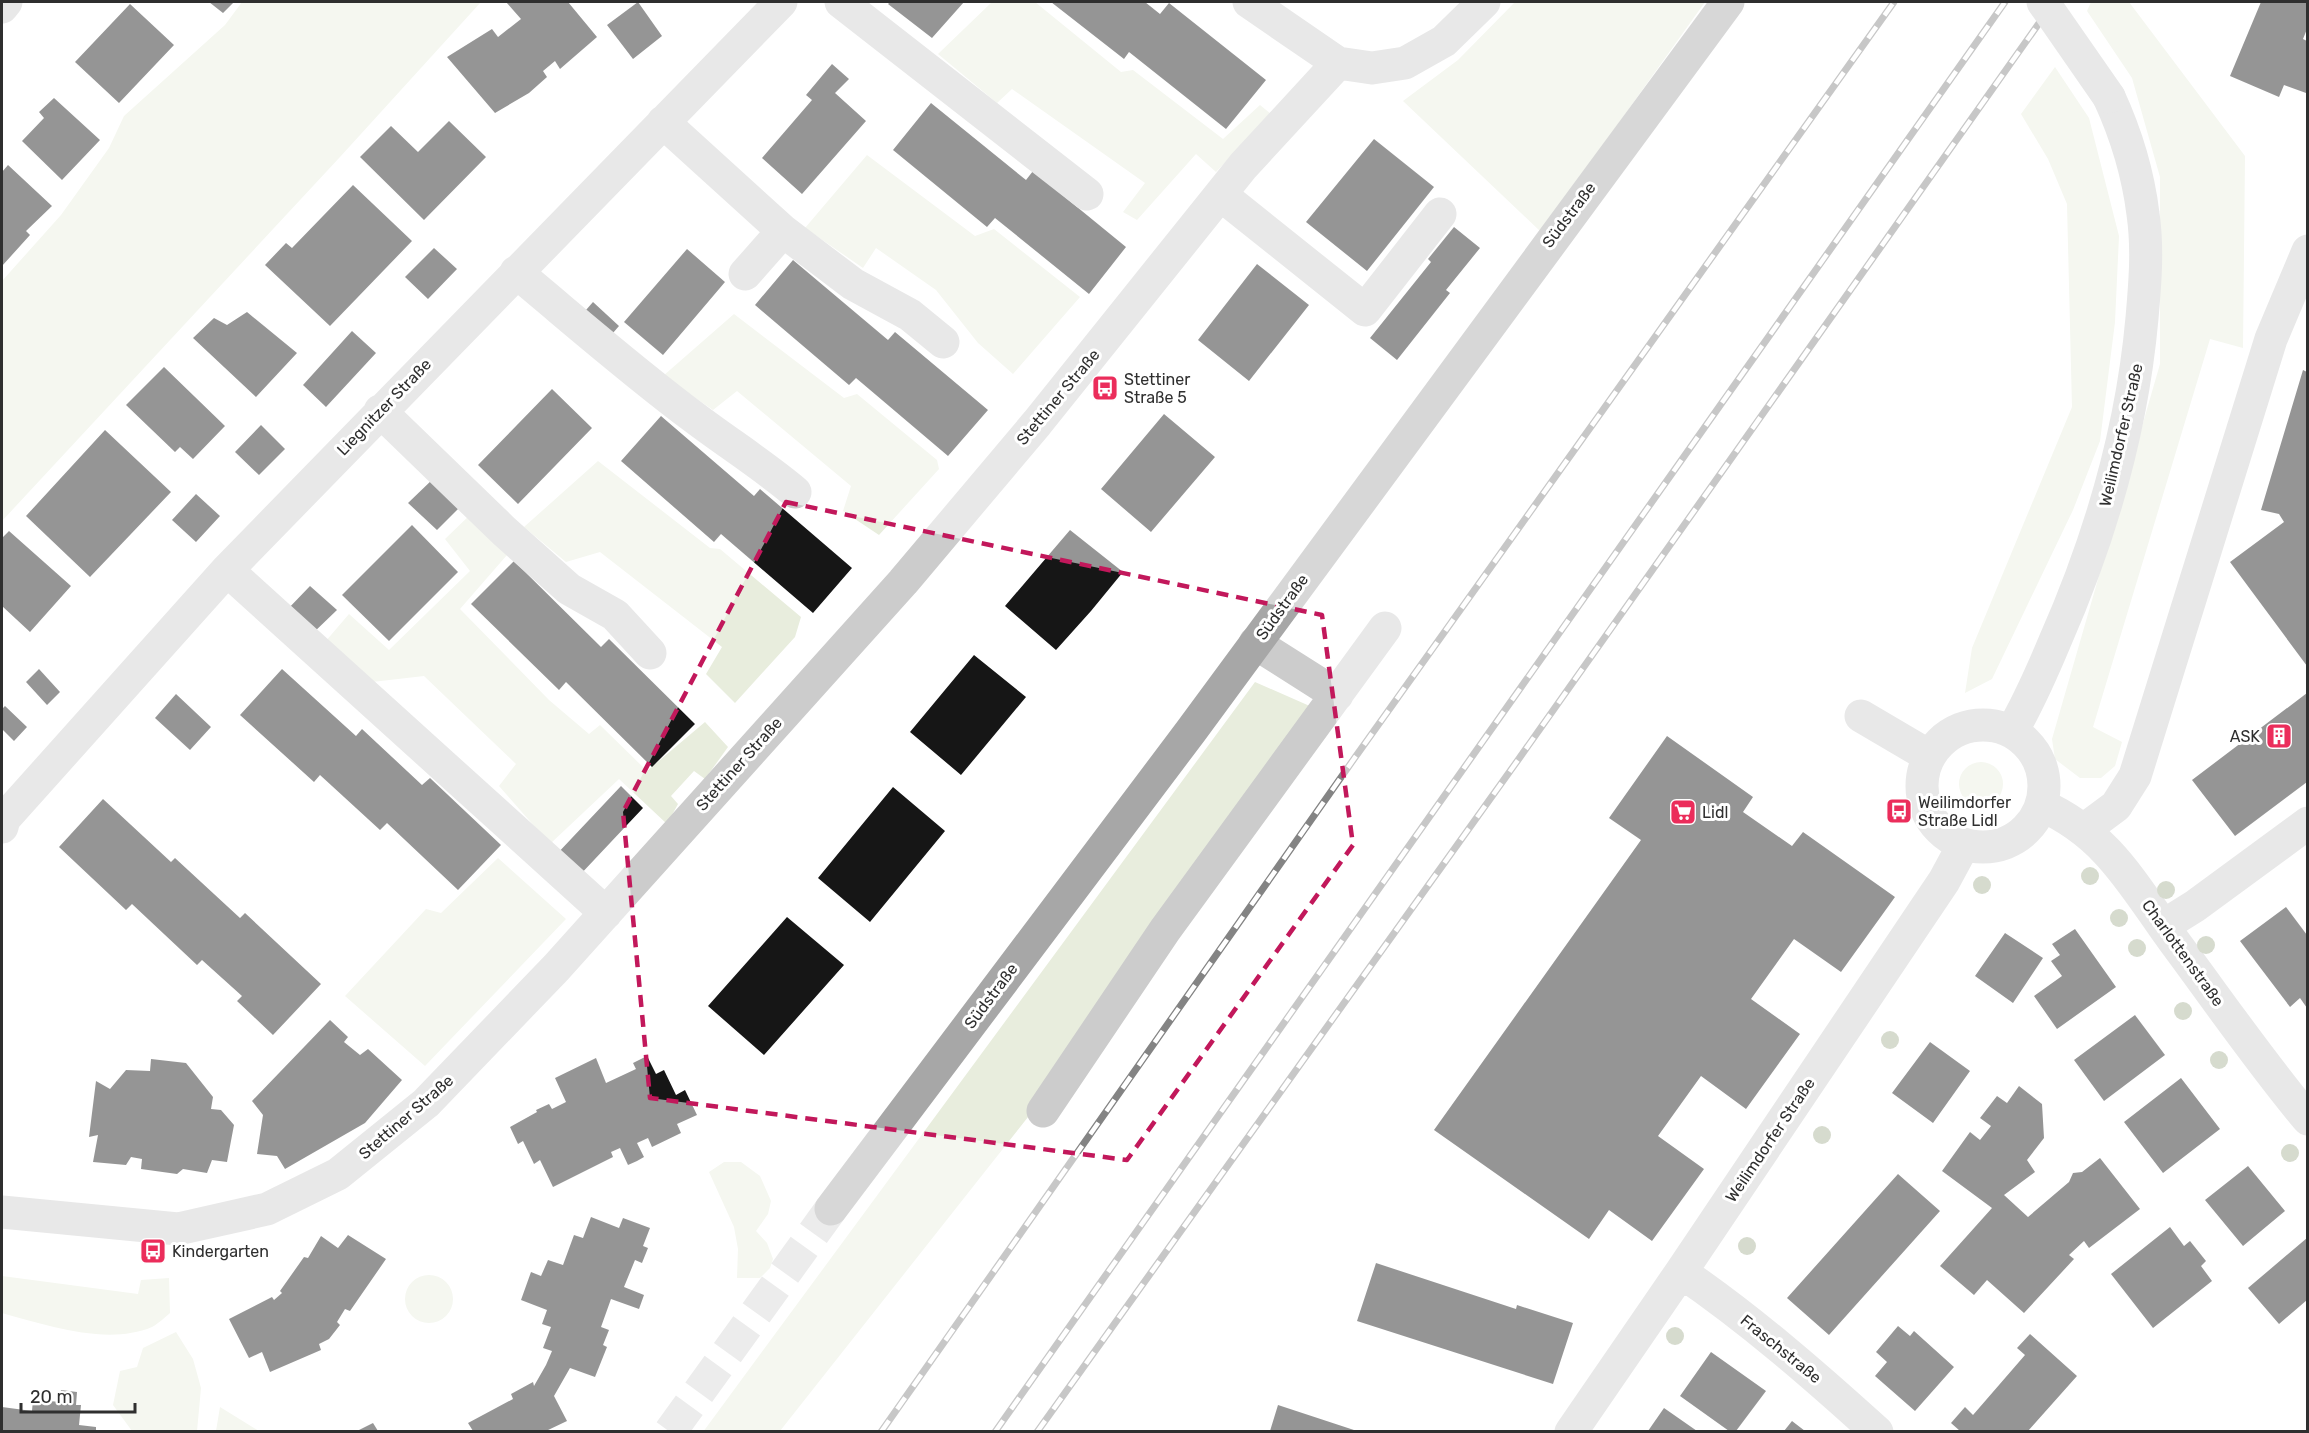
<svg xmlns="http://www.w3.org/2000/svg" width="2309" height="1433" font-family="Rubik,sans-serif">
<rect width="100%" height="100%" fill="#fff"/>
<path fill="#e8eddd" d="M 242,2 L 481,2 L 340,157 L 2,521 L 2,281 L 61,215 L 109,148 L 124,116 L 225,25 Z
M 992,2 L 1035,2 L 1121,72 L 1133,70 L 1223,139 L 1260,105 L 1271,114 L 1216,172 L 1196,154 L 1137,220 L 1123,212 L 1145,183 L 1012,89 L 997,103 L 938,54 Z
M 1515,2 L 1705,2 L 1541,232 L 1403,101 L 1458,60 Z
M 2091,2 L 2129,2 L 2245,156 L 2243,348 L 2210,339 L 2093,727 L 2122,742 L 2115,766 L 2101,778 L 2080,778 L 2055,759 L 2052,739 L 2160,364 L 2160,177 L 2132,78 L 2087,11 Z
M 2055,67 L 2089,118 L 2119,236 L 2115,322 L 2100,441 L 2073,510 L 1992,679 L 1965,693 L 1972,648 L 2072,407 L 2067,204 L 2048,159 L 2021,114 Z
M 867,155 L 975,236 L 994,229 L 1080,297 L 1013,374 L 978,343 L 936,290 L 876,248 L 863,268 L 805,228 Z
M 734,314 L 844,398 L 857,394 L 937,460 L 939,469 L 879,535 L 843,511 L 851,486 L 737,391 L 713,410 L 663,376 Z
M 598,461 L 710,548 L 720,549 L 801,617 L 795,637 L 735,703 L 706,674 L 722,647 L 600,552 L 566,562 L 524,527 Z
M 473,512 L 507,555 L 460,609 L 549,700 L 589,734 L 600,725 L 647,771 L 705,722 L 728,747 L 705,779 L 694,771 L 671,796 L 678,804 L 667,824 L 619,779 L 550,844 L 499,786 L 516,764 L 424,676 L 372,682 L 325,642 L 349,614 L 389,650 L 470,571 L 445,539 Z
M 1255,682 L 1312,707 L 1032,1112 L 780,1431 L 703,1432 Z
M1959 784a22 22 0 1 1 44 0a22 22 0 1 1-44 0Z
M 498,858 L 566,919 L 425,1066 L 345,996 L 426,909 L 441,913 Z
M 724,1162 L 741,1162 L 760,1176 L 771,1201 L 768,1214 L 756,1231 L 767,1243 L 773,1259 L 770,1268 L 760,1278 L 737,1278 L 738,1249 L 734,1227 L 709,1172 Z
M405 1299a24 24 0 1 1 48 0a24 24 0 1 1-48 0Z
M 2,1276 L 138,1294 L 141,1280 L 169,1278 L 170,1313 C 165,1317 158,1324 152,1327 C 107,1346 46,1325 2,1313 Z
M 176,1332 L 193,1359 L 201,1388 L 197,1431 L 132,1431 L 113,1405 L 120,1371 L 137,1367 L 143,1348 Z
M 220,1407 L 259,1431 L 216,1431 Z"/>
<path fill="#161616" d="M 209,2 L 234,2 L 223,13 Z
M 506,2 L 568,2 L 597,37 L 560,69 L 555,61 L 543,71 L 547,77 L 529,93 L 495,113 L 447,57 L 492,29 L 498,37 L 521,19 Z
M 638,2 L 662,36 L 633,59 L 607,25 Z
M 890,2 L 964,2 L 932,38 L 888,4 Z
M 1051,2 L 1145,2 L 1160,14 L 1169,3 L 1266,80 L 1226,129 L 1129,52 L 1124,59 Z
M 2261,2 L 2307,2 L 2307,29 L 2303,39 L 2307,41 L 2306,93 L 2284,85 L 2279,97 L 2230,76 Z
M 130,4 L 174,45 L 119,103 L 75,62 Z
M 832,64 L 849,79 L 835,93 L 866,121 L 802,194 L 762,158 L 812,100 L 806,95 Z
M 54,98 L 100,140 L 62,180 L 22,141 L 44,118 L 39,112 Z
M 931,103 L 1026,180 L 1033,171 L 1126,247 L 1089,294 L 995,218 L 987,227 L 893,150 Z
M 449,121 L 486,157 L 424,220 L 360,157 L 391,126 L 418,152 Z
M 1374,139 L 1434,187 L 1367,271 L 1306,222 Z
M 8,165 L 52,206 L 26,231 L 30,235 L 2,266 L 2,172 Z
M 353,185 L 412,241 L 330,326 L 265,265 L 286,243 L 292,248 Z
M 1454,227 L 1480,248 L 1446,290 L 1450,293 L 1397,360 L 1370,338 L 1431,262 L 1428,259 Z
M 434,248 L 457,269 L 428,299 L 405,277 Z
M 687,249 L 725,282 L 663,355 L 624,322 Z
M 793,260 L 888,340 L 895,332 L 988,410 L 948,456 L 856,378 L 849,385 L 755,305 Z
M 1257,264 L 1309,305 L 1249,381 L 1198,340 Z
M 593,302 L 619,326 L 606,341 L 579,318 Z
M 247,312 L 297,353 L 256,397 L 193,338 L 214,318 L 227,325 Z
M 352,331 L 376,353 L 326,407 L 303,385 Z
M 164,367 L 225,426 L 193,459 L 180,447 L 175,452 L 126,405 Z
M 2303,370 L 2307,372 L 2307,666 L 2230,562 L 2284,522 L 2279,514 L 2261,510 Z
M 552,389 L 592,428 L 518,504 L 478,465 Z
M 1164,414 L 1215,457 L 1151,532 L 1101,489 Z
M 661,416 L 754,496 L 760,489 L 852,568 L 813,613 L 721,534 L 714,542 L 621,461 Z
M 261,425 L 285,449 L 259,475 L 235,452 Z
M 105,430 L 171,492 L 90,577 L 26,516 Z
M 434,478 L 463,504 L 437,530 L 408,503 Z
M 196,494 L 220,516 L 196,542 L 172,520 Z
M 412,525 L 458,572 L 389,641 L 342,595 Z
M 1070,530 L 1123,572 L 1091,611 L 1056,650 L 1005,606 Z
M 9,531 L 71,586 L 30,632 L 2,606 L 2,538 Z
M 514,561 L 601,647 L 609,639 L 695,724 L 652,767 L 566,682 L 559,690 L 471,604 Z
M 310,586 L 337,610 L 311,635 L 285,612 Z
M 974,655 L 1026,697 L 961,775 L 910,732 Z
M 39,669 L 60,692 L 47,705 L 26,682 Z
M 282,669 L 356,736 L 362,729 L 422,785 L 430,778 L 501,845 L 458,890 L 387,823 L 380,830 L 320,775 L 314,782 L 240,715 Z
M 2307,693 L 2307,782 L 2235,836 L 2192,780 Z
M 176,694 L 211,727 L 190,750 L 155,718 Z
M 5,706 L 27,727 L 14,741 L 2,729 L 2,709 Z
M 1667,736 L 1753,797 L 1743,812 L 1792,846 L 1803,832 L 1895,897 L 1841,972 L 1794,939 L 1751,999 L 1800,1034 L 1746,1109 L 1701,1076 L 1658,1136 L 1704,1169 L 1652,1241 L 1609,1210 L 1589,1239 L 1434,1130 L 1641,840 L 1609,818 Z
M 621,786 L 643,808 L 578,877 L 555,856 Z
M 893,787 L 945,831 L 870,922 L 818,878 Z
M 103,799 L 171,862 L 175,858 L 240,918 L 245,913 L 321,984 L 273,1035 L 237,1001 L 242,996 L 202,960 L 197,965 L 132,904 L 126,910 L 59,847 Z
M 2286,907 L 2307,935 L 2307,1008 L 2300,998 L 2290,1007 L 2240,941 Z
M 787,917 L 844,965 L 764,1055 L 708,1006 Z
M 2075,929 L 2116,987 L 2057,1029 L 2034,996 L 2062,976 L 2051,961 L 2060,955 L 2052,944 Z
M 2005,933 L 2043,958 L 2013,1003 L 1975,976 Z
M 2135,1015 L 2165,1055 L 2104,1101 L 2074,1060 Z
M 330,1020 L 348,1037 L 344,1042 L 360,1055 L 368,1049 L 402,1080 L 365,1123 L 285,1169 L 277,1156 L 257,1154 L 263,1115 L 252,1101 Z
M 1930,1042 L 1970,1071 L 1933,1123 L 1892,1093 Z
M 647,1056 L 656,1074 L 664,1070 L 676,1095 L 685,1090 L 697,1115 L 677,1124 L 681,1133 L 652,1147 L 648,1138 L 637,1143 L 644,1157 L 637,1161 L 628,1165 L 620,1148 L 611,1152 L 613,1157 L 553,1187 L 540,1160 L 534,1164 L 523,1141 L 518,1144 L 510,1127 L 537,1112 L 536,1110 L 549,1104 L 552,1109 L 566,1102 L 555,1078 L 596,1058 L 606,1083 L 636,1069 L 633,1063 Z
M 151,1059 L 186,1063 L 213,1097 L 211,1109 L 221,1110 L 234,1125 L 227,1162 L 212,1160 L 207,1173 L 183,1169 L 177,1174 L 141,1169 L 142,1159 L 131,1157 L 126,1165 L 93,1162 L 98,1135 L 89,1137 L 96,1081 L 110,1089 L 126,1070 L 150,1071 Z
M 2181,1078 L 2220,1129 L 2163,1173 L 2124,1122 Z
M 2019,1086 L 2042,1104 L 2044,1138 L 2027,1160 L 2035,1172 L 2004,1195 L 2028,1217 L 2069,1182 L 2073,1173 L 2082,1172 L 2100,1158 L 2140,1209 L 2089,1248 L 2084,1241 L 2069,1255 L 2074,1259 L 2024,1313 L 1987,1280 L 1974,1295 L 1940,1266 L 1992,1208 L 1942,1171 L 1970,1132 L 1980,1140 L 1991,1126 L 1980,1118 L 1997,1096 L 2007,1103 Z
M 2248,1166 L 2285,1211 L 2243,1246 L 2205,1200 Z
M 1898,1174 L 1940,1211 L 1829,1335 L 1787,1298 Z
M 591,1217 L 619,1228 L 623,1218 L 650,1228 L 643,1246 L 648,1248 L 642,1263 L 635,1260 L 624,1287 L 644,1295 L 639,1309 L 611,1299 L 601,1327 L 609,1330 L 603,1345 L 607,1347 L 595,1377 L 570,1368 L 554,1396 L 567,1421 L 546,1431 L 473,1431 L 468,1423 L 513,1399 L 511,1394 L 533,1382 L 534,1386 L 546,1365 L 552,1351 L 543,1348 L 551,1327 L 542,1324 L 547,1310 L 521,1300 L 531,1272 L 541,1276 L 548,1260 L 563,1265 L 574,1235 L 583,1238 Z
M 2170,1227 L 2184,1246 L 2190,1241 L 2206,1261 L 2201,1266 L 2212,1281 L 2153,1328 L 2111,1274 Z
M 348,1235 L 386,1259 L 350,1311 L 345,1309 L 337,1322 L 340,1325 L 329,1339 L 319,1344 L 321,1350 L 270,1372 L 262,1352 L 249,1358 L 229,1319 L 272,1297 L 274,1300 L 282,1293 L 280,1291 L 304,1257 L 308,1258 L 321,1236 L 338,1248 Z
M 2307,1238 L 2307,1300 L 2279,1324 L 2248,1288 Z
M 1376,1263 L 1516,1309 L 1517,1305 L 1573,1323 L 1553,1384 L 1357,1321 Z
M 1898,1326 L 1910,1336 L 1914,1331 L 1954,1367 L 1915,1411 L 1875,1376 L 1887,1362 L 1876,1352 Z
M 2030,1334 L 2077,1376 L 2028,1431 L 1960,1431 L 1951,1423 L 1965,1407 L 1973,1415 L 2025,1355 L 2017,1348 Z
M 1711,1352 L 1766,1391 L 1736,1431 L 1729,1431 L 1680,1396 Z
M 61,1390 L 77,1392 L 76,1405 L 81,1405 L 79,1425 L 96,1427 L 96,1431 L 2,1431 L 2,1407 L 32,1411 L 33,1399 L 59,1402 Z
M 1278,1405 L 1357,1431 L 1270,1431 Z
M 1664,1408 L 1697,1431 L 1648,1431 Z
M 1792,1421 L 1805,1431 L 1784,1431 Z
M 373,1423 L 378,1431 L 357,1431 Z"/>
<g fill="none" stroke-linecap="round" stroke-linejoin="round">
<path stroke="#d5d5d5" stroke-width="33" stroke-dasharray="33 16" stroke-linecap="butt" d="M 670,1432 L 831,1209"/>
<path stroke="#ccc" stroke-width="33" d="M 841,2 L 1087,194
M 1249,2 L 1338,63 L 1372,68 L 1405,63 L 1444,41 L 1484,2
M 2,7 L 6,2
M 663,122 L 783,231 L 853,284 L 910,315 L 943,342
M 1221,195 L 1365,310 L 1440,214
M 516,272 C 575,321 633,372 695,418 C 728,443 763,465 795,492
M 745,274 L 783,231
M 380,411 L 504,531 L 569,589 L 615,615 L 650,653
M 227,570 L 606,913
M 1255,643 L 1337,695
M 1861,716 L 1929,756
M1922 786a61 61 0 1 1 122 0a61 61 0 1 1-122 0Z
M 2012,731 C 2029,702 2042,672 2055,641 C 2100,539 2132,430 2142,318 C 2145,284 2148,248 2143,214 C 2138,173 2126,134 2109,97
M 2041,805 C 2109,835 2134,887 2176,944 C 2219,1002 2261,1063 2308,1119
M 2,827 L 4,819 L 227,570 L 781,2
M 2085,829 L 2116,806 L 2135,776 L 2271,339 L 2308,251
M 2163,926 L 2195,906 L 2308,823
M 1043,1111 L 1165,930 L 1385,628
M 2,1212 L 178,1229 L 267,1209 L 338,1174 L 426,1103 L 556,968 L 903,582 L 1037,423 L 1243,166 L 1338,63
M 1681,1272 C 1751,1320 1814,1375 1877,1432
M 1571,1432 L 1681,1272 L 1944,881 L 1964,844"/>
<path stroke="#a7a7a7" stroke-width="33" d="M 831,1209 L 1191,731 L 1728,2"/>
<defs>
<path id="rail" d="M 881,1432 L 1356,756 L 1894,2
M 995,1432 L 2005,2
M 1037,1432 L 1518,760 L 2054,2"/>
</defs>
<use href="#rail" stroke="#848484" stroke-width="7"/>
<use href="#rail" stroke="#fff" stroke-width="4.5" stroke-dasharray="14" stroke-linecap="butt"/>
<path stroke="#ccc" stroke-width="33" d="M 2043,2 L 2109,97"/>
</g>
<g fill="#a5af93">
<circle cx="2090" cy="876" r="9"/>
<circle cx="1982" cy="885" r="9"/>
<circle cx="2166" cy="890" r="9"/>
<circle cx="2119" cy="918" r="9"/>
<circle cx="2206" cy="945" r="9"/>
<circle cx="2137" cy="948" r="9"/>
<circle cx="2183" cy="1011" r="9"/>
<circle cx="1890" cy="1040" r="9"/>
<circle cx="2219" cy="1060" r="9"/>
<circle cx="1822" cy="1135" r="9"/>
<circle cx="2290" cy="1153" r="9"/>
<circle cx="1747" cy="1246" r="9"/>
<circle cx="1675" cy="1336" r="9"/>
</g>
<path d="M0 0H2309V1433H0ZM 786,502 L 1322,615 L 1353,845 L 1127,1160 L 650,1098 L 623,812 Z" fill="#fff" fill-opacity=".55" fill-rule="evenodd"/>
<path fill="none" stroke="#c2185b" stroke-width="4.5" stroke-dasharray="12 8" stroke-linejoin="round" d="M 786,502 L 1322,615 L 1353,845 L 1127,1160 L 650,1098 L 623,812 Z"/>
<defs>
<symbol id="bus-square" viewBox="-11 -11 22 22"><rect x="-9" y="-9" width="18" height="18" rx="4" fill="#eb2d5b" stroke="#fff"/><path d="M-5-6H5V4H4V6H2V4H-2V6H-4V4H-5ZM-3.5-4V0h7V-4ZM-3.5 1.2v1.5H-2V1.2ZM2 1.2v1.5H3.5V1.2Z" fill="#fff"/></symbol>
<symbol id="building-square" viewBox="-11 -11 22 22"><rect x="-9" y="-9" width="18" height="18" rx="4" fill="#eb2d5b" stroke="#fff"/><path d="M-4-6H4V6H1V3H-1V6H-4ZM-2.5-4.3h1.7v1.8h-1.7ZM.8-4.3h1.7v1.8H.8ZM-2.5-1h1.7V.8h-1.7ZM.8-1h1.7V.8H.8Z" fill="#fff"/></symbol>
<symbol id="supermarket-square" viewBox="-11 -11 22 22"><rect x="-9" y="-9" width="18" height="18" rx="4" fill="#eb2d5b" stroke="#fff"/><path d="M-6-5.5h2.5l.6 2H6L4.5 2H-2.5L-4.4-4H-6ZM-1.5 3.2a1.3 1.3 0 1 0 .1 0ZM3 3.2a1.3 1.3 0 1 0 .1 0Z" fill="#fff"/></symbol>
</defs>
<g fill-rule="evenodd">
<use href="#bus-square" x="1090" y="373" width="30" height="30"/>
<use href="#building-square" x="2264" y="721" width="30" height="30"/>
<use href="#bus-square" x="1884" y="796" width="30" height="30"/>
<use href="#supermarket-square" x="1668" y="797" width="30" height="30"/>
<use href="#bus-square" x="138" y="1236" width="30" height="30"/>
</g>
<g text-anchor="middle" dominant-baseline="central" stroke-width="6" stroke-linejoin="round" paint-order="stroke">
<g font-size="16" fill="#2f2f2f" stroke="#fff">
<text transform="translate(1569 215) rotate(-53)">Südstraße</text>
<text transform="translate(1058 397) rotate(-50)">Stettiner Straße</text>
<text transform="translate(384 407) rotate(-46)">Liegnitzer Straße</text>
<text transform="translate(2121 435) rotate(-77)">Weilimdorfer Straße</text>
<text transform="translate(1282 607) rotate(-54)">Südstraße</text>
<text transform="translate(739 764) rotate(-48)">Stettiner Straße</text>
<text transform="translate(2183 953) rotate(54)">Charlottenstraße</text>
<text transform="translate(991 996) rotate(-53)">Südstraße</text>
<text transform="translate(406 1117) rotate(-41)">Stettiner Straße</text>
<text transform="translate(1770 1140) rotate(-56)">Weilimdorfer Straße</text>
<text transform="translate(1781 1349) rotate(39)">Fraschstraße</text>
</g>
<g font-size="16" fill="#2f2f2f" stroke="#fff" text-anchor="start">
<text x="1124" y="379">Stettiner<tspan x="1124" dy="18">Straße 5</tspan></text>
<text x="2260" y="736" text-anchor="end">ASK</text>
<text x="1918" y="802">Weilimdorfer<tspan x="1918" dy="18">Straße Lidl</tspan></text>
<text x="1702" y="812">Lidl</text>
<text x="172" y="1251">Kindergarten</text>
</g>
</g>
<rect width="2309" height="1433" fill="none" stroke="#2f2f2f" stroke-width="6"/>
<path d="M21 1403v9h114v-9" fill="none" stroke="#2f2f2f" stroke-width="3"/>
<text x="30" y="1403" font-size="18" fill="#2f2f2f" stroke="#ffffff" stroke-width="4.5" paint-order="stroke">20 m</text>
</svg>
